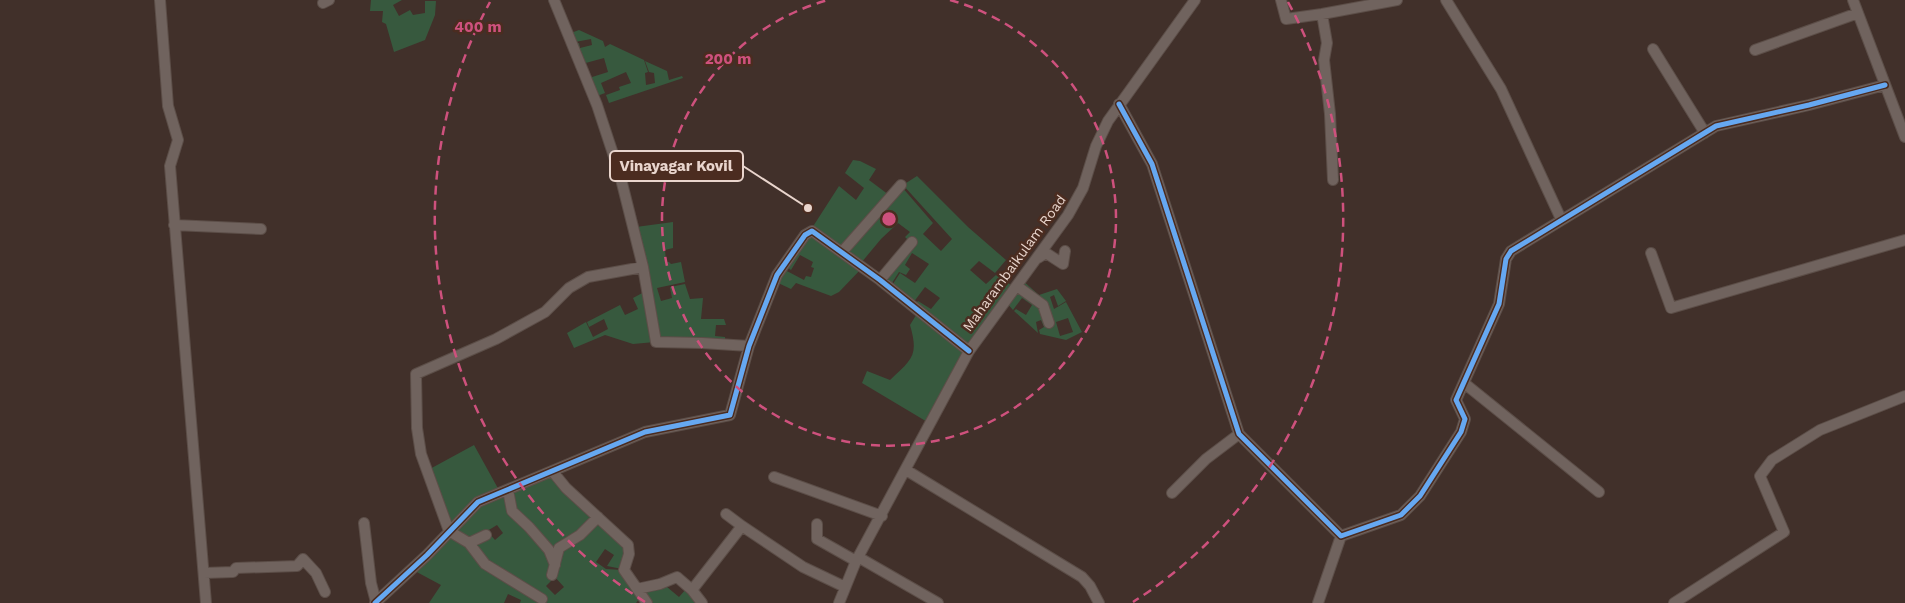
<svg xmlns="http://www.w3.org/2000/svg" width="1905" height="603" font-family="'Work Sans',sans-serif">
<rect width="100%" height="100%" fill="#41302a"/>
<path fill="#37593e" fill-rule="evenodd" d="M 371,0 L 402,0 L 393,5 L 399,16 L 410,10 L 413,15 L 425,13 L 425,1 L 436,1 L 435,15 L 425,40 L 394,52 L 386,24 L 382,22 L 383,11 L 370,11 Z
M 579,30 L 603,41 L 605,47 L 610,44 L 644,60 L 648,72 L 645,73 L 646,85 L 655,83 L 654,73 L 649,72 L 645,61 L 667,71 L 669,80 L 682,76 L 683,78 L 609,103 L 606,95 L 620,90 L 619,87 L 631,83 L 626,72 L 601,83 L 605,93 L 597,96 L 589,78 L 608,72 L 604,58 L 582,64 L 575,44 L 579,43 L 580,48 L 592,45 L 591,39 L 575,42 L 571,33 Z
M 853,160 L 860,161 L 876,169 L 869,180 L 889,195 L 842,250 L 812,228 L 839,186 L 856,200 L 864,188 L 845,173 Z
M 917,176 L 968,227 L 1006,260 L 995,273 L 979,261 L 970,270 L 986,284 L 996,275 L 1014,287 L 969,348 L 915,304 L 918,301 L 931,309 L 940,298 L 925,287 L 913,303 L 891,287 L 900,273 L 915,283 L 929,264 L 912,253 L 905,265 L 910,269 L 906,275 L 899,272 L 890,286 L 883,280 L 909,241 L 905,237 L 910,232 L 898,223 L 881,239 L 861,263 L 845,252 L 901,186 L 933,223 L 923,234 L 941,251 L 952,239 L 903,185 Z
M 673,222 L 673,248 L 665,250 L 666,262 L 669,262 L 671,264 L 681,262 L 685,282 L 657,288 L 661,301 L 672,298 L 670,287 L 685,284 L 690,299 L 703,298 L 701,319 L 724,319 L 726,325 L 716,325 L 715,336 L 725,337 L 725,342 L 659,341 L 636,227 Z
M 813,232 L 862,268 L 839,292 L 831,296 L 796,283 L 791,289 L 776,282 L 783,269 L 804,280 L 806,276 L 811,277 L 814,268 L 811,267 L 813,262 L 800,255 L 791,270 L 785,266 Z
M 1022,280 L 1039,295 L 1057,289 L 1066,301 L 1058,306 L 1054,295 L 1050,297 L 1054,309 L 1066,302 L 1082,332 L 1066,340 L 1040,334 L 1039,330 L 1044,327 L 1041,320 L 1036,322 L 1038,333 L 1014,311 L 1016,309 L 1026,315 L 1032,305 L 1022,298 L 1013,310 L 1006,302 L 1017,288 L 1043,304 L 1018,286 ZM 1068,318 L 1073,332 L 1060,336 L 1056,322 Z
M 646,291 L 655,342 L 633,344 L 605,335 L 574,348 L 567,333 L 586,322 L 593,337 L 608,329 L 604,319 L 589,327 L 587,322 L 620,305 L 625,315 L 638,309 L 633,298 Z
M 918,312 L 967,350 L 929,423 L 862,383 L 867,371 L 890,380 C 912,359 919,356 910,325 Z
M 474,445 L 500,492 L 450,528 L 428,470 Z
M 552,473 L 596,517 L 558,547 L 553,579 L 546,586 L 555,595 L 564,587 L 554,576 L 560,549 L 598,518 L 627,546 L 622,569 L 607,566 L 614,555 L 605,549 L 596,562 L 606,569 L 622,570 L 641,597 L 636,603 L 520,603 L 521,600 L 508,594 L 504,603 L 429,603 L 441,585 L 413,570 L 449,532 L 486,563 L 471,544 L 488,532 L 495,540 L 503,533 L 497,525 L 469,542 L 451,530 L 470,510 L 506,492 L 513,511 L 509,491 Z
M 671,582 L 667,587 L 679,597 L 686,589 L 700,603 L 648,603 L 638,590 Z"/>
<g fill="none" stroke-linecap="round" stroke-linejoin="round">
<defs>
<path id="minor" d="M 160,0 L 168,106 L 178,140 L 170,166 L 206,603
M 554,0 L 597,105 L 620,175 L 643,267 L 656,342 L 702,343 L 749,346
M 1281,0 L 1286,19 L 1322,14 L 1397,0
M 1446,0 L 1501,89 L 1561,219
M 1853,0 L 1905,137
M 323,3 L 329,0
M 1322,14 L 1327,43 L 1324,60 L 1330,114 L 1333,180
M 1653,49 L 1705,133
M 1755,50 L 1858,13
M 1119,104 L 1152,164 L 1239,434 L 1341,536 L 1401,515 L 1420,496 L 1461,432 L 1465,419 L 1456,400 L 1499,304 L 1506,259 L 1511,251 L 1716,126 L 1809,105 L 1885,85
M 174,225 L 261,229
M 842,252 L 901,185
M 1651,253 L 1671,308 L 1905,240
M 1038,258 L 1046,253 L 1063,264 L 1065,251
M 880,280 L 912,242
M 1017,286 L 1043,305 L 1049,323
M 1464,383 L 1599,492
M 906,470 L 1082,577 L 1090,586 L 1099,603
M 553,472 L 566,488 L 628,545 L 629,554 L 624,570 L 647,603
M 774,477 L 882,516
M 508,490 L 512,511 L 529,527 L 549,550 L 555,565
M 1172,493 L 1206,459 L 1239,434
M 364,523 L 371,583 L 376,602
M 817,524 L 817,539 L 856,561
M 742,526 L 803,567 L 845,587
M 486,535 L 469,543 L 449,531 L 421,454 L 417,428 L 416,374 L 496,339 L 545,312 L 569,288 L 588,277 L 643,267
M 469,543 L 485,564 L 542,599
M 858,557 L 938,603
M 204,573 L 233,572 L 236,568 L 297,566 L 303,559 L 316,573 L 325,592
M 552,575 L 559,548 L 580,535 L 598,517
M 637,589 L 660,584 L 677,577 L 692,590 L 742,526 L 726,514
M 692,590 L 702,603
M 375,603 L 427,555 L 478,502 L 645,432 L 730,415 L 749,346 L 777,275 L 805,235 L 812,231 L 880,280 L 969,351
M 839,603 L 856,561 L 969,351 L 1068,215 L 1083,188 L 1096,146 L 1108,121 L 1195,0
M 1318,603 L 1341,536
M 1674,603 L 1784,532 L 1760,476 L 1772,460 L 1820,430 L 1905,396"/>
</defs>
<use href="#minor" stroke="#5c4e48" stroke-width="12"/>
<use href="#minor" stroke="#70635e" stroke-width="10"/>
<defs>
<path id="cycleway" d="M 1119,104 L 1152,164 L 1239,434 L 1341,536 L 1401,515 L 1420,496 L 1461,432 L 1465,419 L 1456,400 L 1499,304 L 1506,259 L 1511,251 L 1716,126 L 1809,105 L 1885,85
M 375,603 L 427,555 L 478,502 L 645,432 L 730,415 L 749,346 L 777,275 L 805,235 L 812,231 L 880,280 L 969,351"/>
</defs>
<use href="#cycleway" stroke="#4b2c20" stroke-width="8"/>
<use href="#cycleway" stroke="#66a8f1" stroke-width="5"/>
</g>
<g fill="none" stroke="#ce517d" stroke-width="2.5" stroke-dasharray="9 6">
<path d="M950 0A227 227 0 1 1 828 0"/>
<path d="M645 602A454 454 0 0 1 490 2M1288 2A454 454 0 0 1 1133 602"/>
</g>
<g text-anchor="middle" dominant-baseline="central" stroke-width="5" stroke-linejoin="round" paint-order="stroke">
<g font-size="14" fill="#e9d5cd" stroke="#4b2c20">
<text transform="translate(1014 263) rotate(-54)">Maharambaikulam Road</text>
</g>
</g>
<circle cx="889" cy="219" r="8" fill="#ce517d" stroke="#4b2c20" stroke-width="2.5"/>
<g font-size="15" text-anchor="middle" font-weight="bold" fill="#ce517d" stroke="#4b2c20" stroke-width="5" stroke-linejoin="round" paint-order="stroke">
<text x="478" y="32">400 m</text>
<text x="728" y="64">200 m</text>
</g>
<path fill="none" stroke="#e9d5cd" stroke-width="2" d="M808 208L743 166"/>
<circle fill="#e9d5cd" stroke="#4b2c20" stroke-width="2" cx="808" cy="208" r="5"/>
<rect fill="#4b2c20" stroke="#e9d5cd" stroke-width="2" x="610" y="151" width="133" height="30" rx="5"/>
<g font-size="15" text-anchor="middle" font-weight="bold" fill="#e9d5cd">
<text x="676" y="171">Vinayagar Kovil</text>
</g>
</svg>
